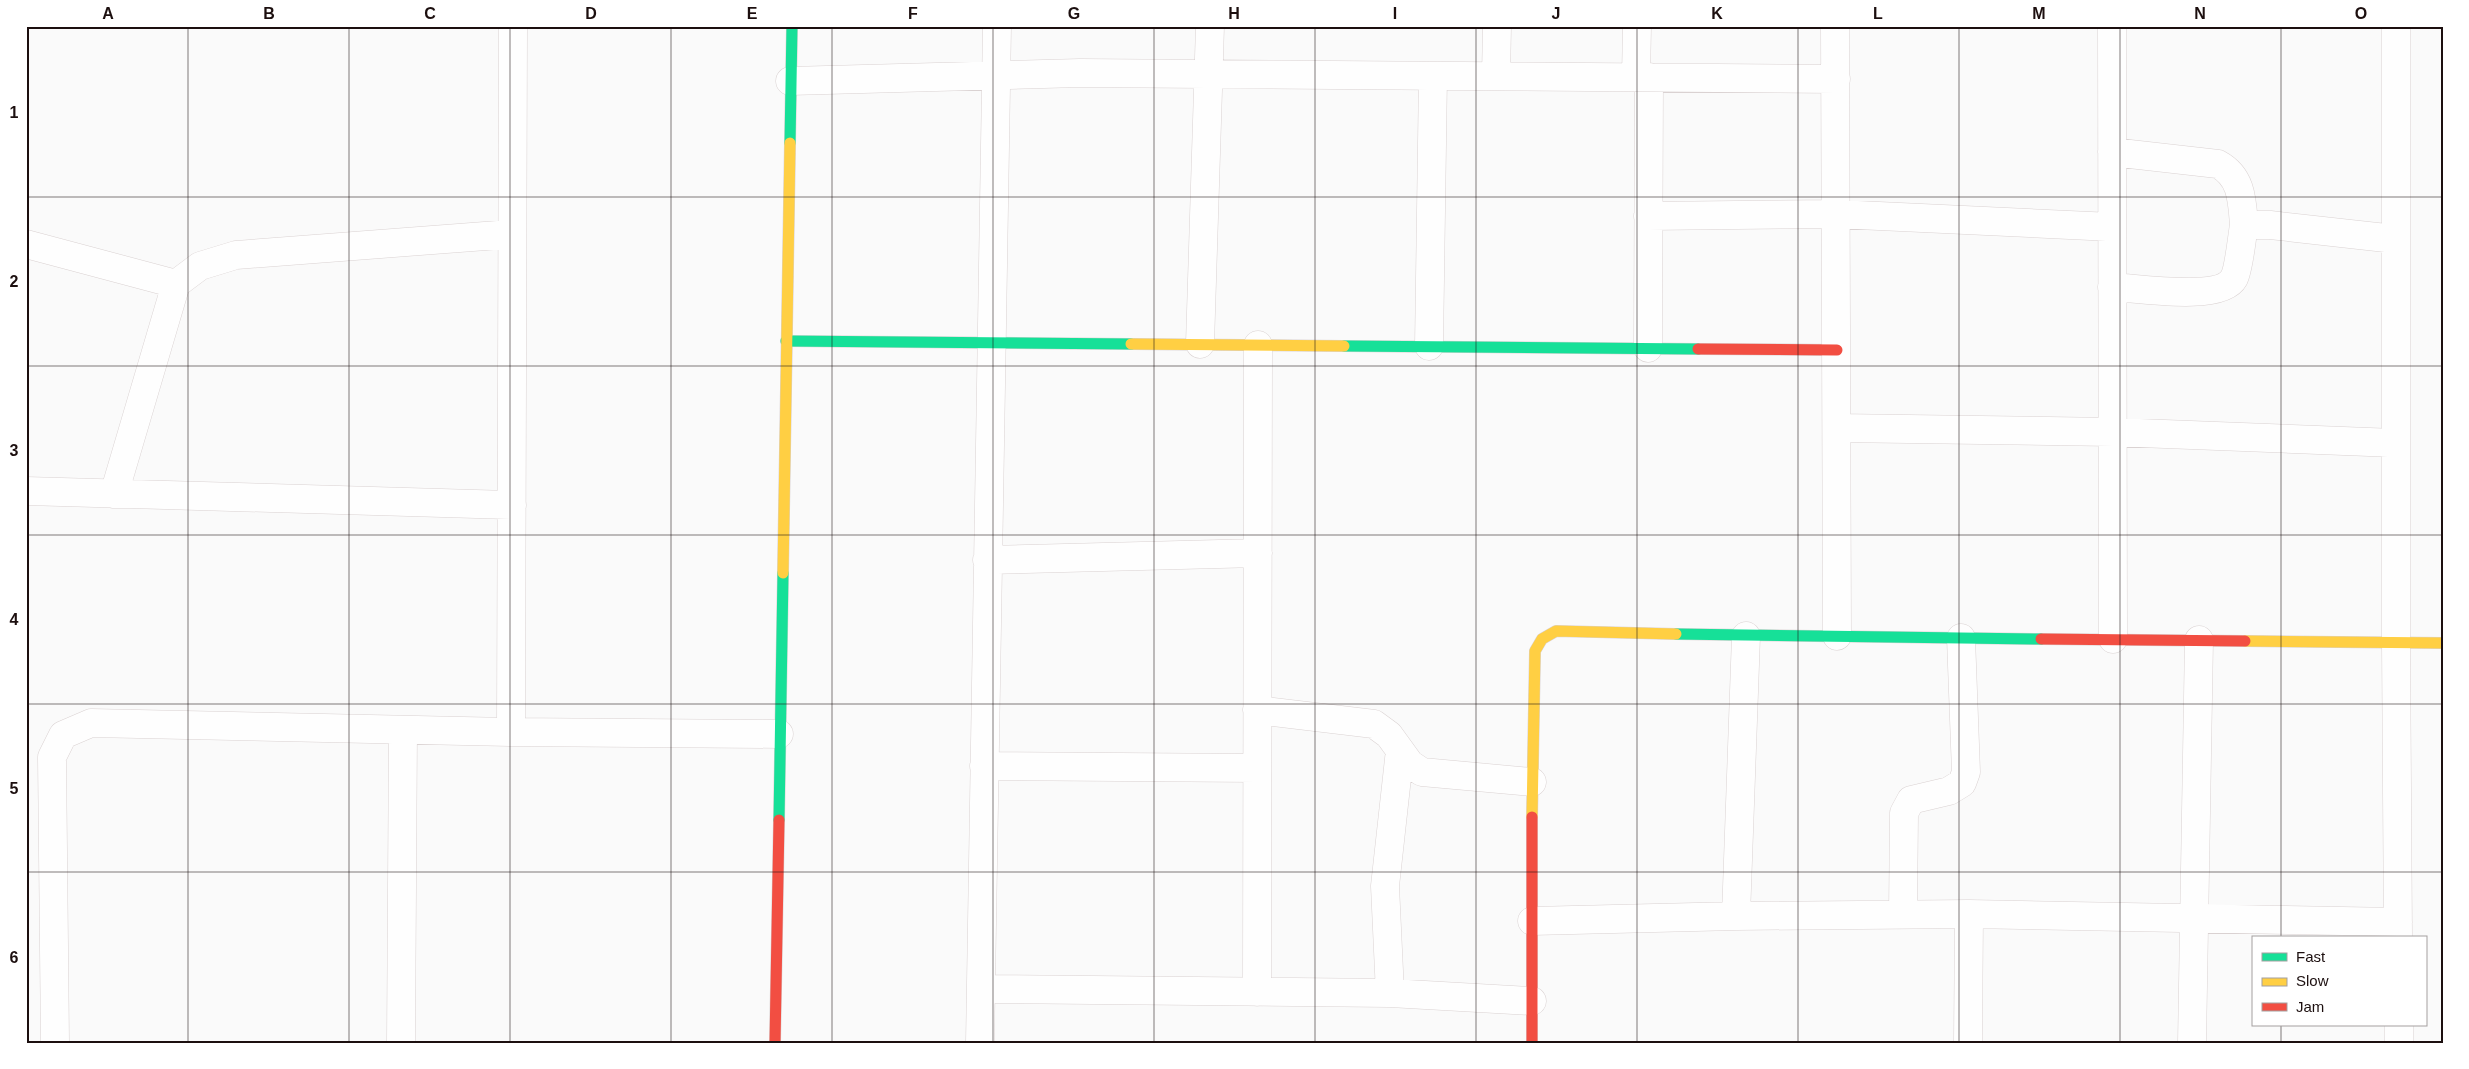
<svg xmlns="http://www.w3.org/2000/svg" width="2469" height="1069" font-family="Helvetica,sans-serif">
<rect width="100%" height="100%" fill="#fafafa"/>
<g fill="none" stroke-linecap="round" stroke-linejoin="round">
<defs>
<path id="street" d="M 1835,26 L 1837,636
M 2112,26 L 2113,639
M 2396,26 L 2396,642 L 2398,938
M 1496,76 L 1497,26
M 1636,77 L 1637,26
M 790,81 L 1080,73 L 1836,79
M 2112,152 L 2218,164 C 2242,177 2242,200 2244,225
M 1648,216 L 1836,214 L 2112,227
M 26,244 L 176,284
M 2112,287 C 2137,288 2221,302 2234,278 C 2239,269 2242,236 2244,225 L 2270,225 L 2395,239
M 1200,344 L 1210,26
M 1429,346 L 1433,76
M 1648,348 L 1649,77
M 1837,428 L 2113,432 L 2395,443
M 26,491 L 512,505
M 114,494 L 176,284 L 200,266 L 236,255 L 512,234
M 987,560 L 1258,553
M 1257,710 L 1374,724 L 1389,735 L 1410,764 L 1422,772 L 1532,782
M 511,732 L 513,26
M 984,766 L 1257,768
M 1903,914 L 1904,813 L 1911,800 L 1949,791 L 1962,783 L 1966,772 L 1961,638
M 1736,916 L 1746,636
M 1532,921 L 1736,916 L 1969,914 L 2398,922
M 981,989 L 1390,993 L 1532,1001
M 1257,992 L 1258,345
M 1390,993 L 1385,886 L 1400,750
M 2399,1025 L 2399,1043
M 55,1043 L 52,757 L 63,735 L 91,723 L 511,732 L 779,734
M 401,1043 L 403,730
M 980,1043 L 997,26
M 1968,1043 L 1969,914
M 2192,1043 L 2199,640"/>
<path id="fast" d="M 790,143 L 792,26
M 786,341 L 1131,344
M 1344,346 L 1698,349
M 1676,634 L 2041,639
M 779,820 L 783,573"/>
<path id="slow" d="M 1131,344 L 1344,346
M 783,573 L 790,143
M 2245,641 L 2443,643
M 1532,817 L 1535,651 L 1542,639 L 1556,631 L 1676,634"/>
<path id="jam" d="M 1698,349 L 1837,350
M 2041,639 L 2245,641
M 1532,817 L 1532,1043
M 775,1043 L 779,820"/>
</defs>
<use href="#street" stroke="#dad2d2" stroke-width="29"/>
<use href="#fast" stroke="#dad2d2" stroke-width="12"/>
<use href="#slow" stroke="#dad2d2" stroke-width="12"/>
<use href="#jam" stroke="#dad2d2" stroke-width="12"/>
<use href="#street" stroke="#fefefe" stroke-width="28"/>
<use href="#fast" stroke="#16e098" stroke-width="11"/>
<use href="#slow" stroke="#ffcf43" stroke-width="11"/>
<use href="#jam" stroke="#f24e42" stroke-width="11"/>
</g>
<path fill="none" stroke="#1c0f0f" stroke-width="1" stroke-opacity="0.55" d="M 188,26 L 188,1043M 349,26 L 349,1043M 510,26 L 510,1043M 671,26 L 671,1043M 832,26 L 832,1043M 993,26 L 993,1043M 1154,26 L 1154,1043M 1315,26 L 1315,1043M 1476,26 L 1476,1043M 1637,26 L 1637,1043M 1798,26 L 1798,1043M 1959,26 L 1959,1043M 2120,26 L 2120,1043M 2281,26 L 2281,938M 26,197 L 2443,197M 26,366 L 2443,366M 26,535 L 2443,535M 26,704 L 2443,704M 26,872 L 2443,872M 2281,1025 L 2281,1043"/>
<rect width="2469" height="1069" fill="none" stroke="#ffffff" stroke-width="55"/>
<rect x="2252" y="936" width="175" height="90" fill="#ffffff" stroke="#a49f9f"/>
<rect x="2262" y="953" width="25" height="8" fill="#16e098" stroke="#a49f9f"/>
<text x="2296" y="962" font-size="15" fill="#1c0f0f">Fast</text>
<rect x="2262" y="978" width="25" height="8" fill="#ffcf43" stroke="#a49f9f"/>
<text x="2296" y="986" font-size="15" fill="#1c0f0f">Slow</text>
<rect x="2262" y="1003" width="25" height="8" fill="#f24e42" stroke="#a49f9f"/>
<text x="2296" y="1012" font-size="15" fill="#1c0f0f">Jam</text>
<rect x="28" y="28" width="2414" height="1014" fill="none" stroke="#1c0f0f" stroke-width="2"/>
<g font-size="16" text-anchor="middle" font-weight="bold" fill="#1c0f0f">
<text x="108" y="19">A</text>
<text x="269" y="19">B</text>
<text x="430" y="19">C</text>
<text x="591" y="19">D</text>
<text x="752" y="19">E</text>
<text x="913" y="19">F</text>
<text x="1074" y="19">G</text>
<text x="1234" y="19">H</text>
<text x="1395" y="19">I</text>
<text x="1556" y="19">J</text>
<text x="1717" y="19">K</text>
<text x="1878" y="19">L</text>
<text x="2039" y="19">M</text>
<text x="2200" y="19">N</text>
<text x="2361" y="19">O</text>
<text x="14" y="118">1</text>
<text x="14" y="287">2</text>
<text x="14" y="456">3</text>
<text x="14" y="625">4</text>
<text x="14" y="794">5</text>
<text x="14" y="963">6</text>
</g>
</svg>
